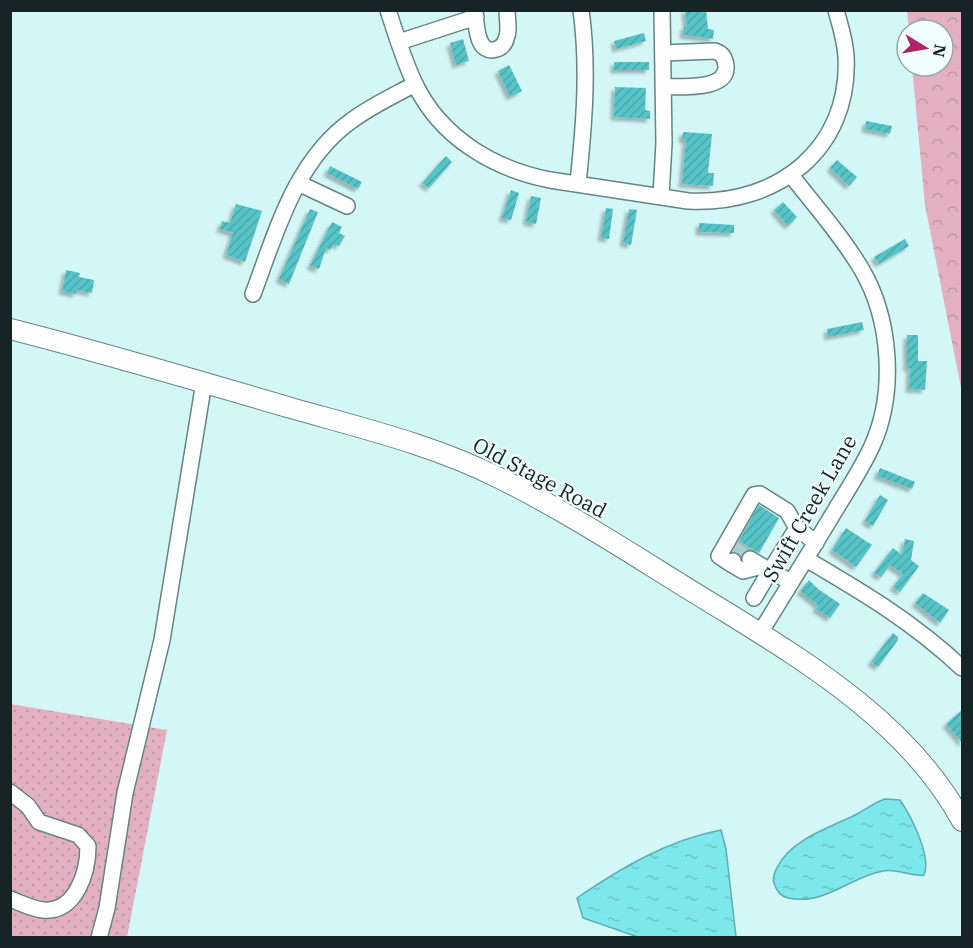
<svg xmlns="http://www.w3.org/2000/svg" width="973" height="948" font-family="'IBM Plex Serif',serif">
<defs>
<pattern id="grass-dots" width="8" height="8" patternUnits="userSpaceOnUse" patternTransform="scale(1.5)"><rect width="8" height="8" fill="#e3b0c1"/><path d="M2 2h.1M6 6h.1" fill="none" stroke="#c297a6" stroke-width="1.8" stroke-linecap="round"/></pattern>
<pattern id="forest-crowns" width="20" height="18" patternUnits="userSpaceOnUse" patternTransform="scale(1.5)"><rect width="20" height="18" fill="#e3b0c1"/><path d="M2 6a3 3 0 1 1 6 0M12 15a3 3 0 1 1 6 0" fill="none" stroke="#c297a6"/></pattern>
<pattern id="water-ripples" width="26" height="14" patternUnits="userSpaceOnUse" patternTransform="scale(1.5)"><rect width="26" height="14" fill="#7de8eb"/><path d="M2 4q2-2 4 0t4 0M15 11q2-2 4 0t4 0" fill="none" stroke="#6bc7c9"/></pattern>
<pattern id="building-hatch" width="6" height="6" patternUnits="userSpaceOnUse" patternTransform="scale(1.5)"><rect width="6" height="6" fill="#57c4c7"/><path d="M-1 1l2-2M0 6l6-6M5 7l2-2" fill="none" stroke="#4ba8ab"/></pattern>
<filter id="shadow"><feDropShadow dx="-3.5" dy="3.5" stdDeviation="1.5" flood-color="#0004"/></filter>
</defs>
<rect width="100%" height="100%" fill="#d3f6f6"/>
<path fill="url(#grass-dots)" d="M 10,704 L 167,730 L 127,937 L 11,937 Z"/>
<path fill="url(#forest-crowns)" d="M 907,11 L 962,11 L 962,393 L 925,205 L 912,66 L 943,66 L 943,30 L 909,30 Z"/>
<path fill="url(#water-ripples)" stroke="#5eadb0" stroke-width="1.5" d="M 885,799 L 900,800 C 911,816 932,857 924,875 C 910,877 897,868 883,871 C 849,877 825,906 788,898 C 780,896 776,890 774,883 C 772,877 775,871 778,866 C 791,840 828,828 853,816 C 864,811 873,803 885,799 Z
M 721,830 L 726,849 L 736,937 L 638,937 L 583,918 L 577,898 C 621,868 668,840 721,830 Z"/>
<path fill="url(#building-hatch)" filter="url(#shadow)" d="M 685,10 L 706,10 L 708,29 L 714,30 L 713,39 L 683,35 L 684,26 L 687,27 Z
M 644,33 L 646,41 L 616,49 L 614,41 Z
M 463,39 L 469,61 L 456,65 L 450,43 Z
M 614,62 L 649,62 L 649,70 L 614,70 Z
M 509,65 L 522,91 L 510,97 L 498,71 Z
M 615,87 L 646,88 L 645,110 L 650,111 L 650,119 L 614,117 Z
M 866,121 L 892,126 L 890,134 L 865,129 Z
M 683,132 L 712,134 L 708,173 L 714,173 L 713,186 L 682,184 L 686,140 L 682,140 Z
M 446,156 L 452,162 L 429,188 L 422,183 Z
M 837,160 L 857,177 L 849,186 L 830,168 Z
M 330,166 L 362,182 L 358,189 L 327,173 Z
M 511,190 L 519,193 L 511,220 L 502,218 Z
M 531,196 L 541,198 L 536,224 L 526,222 Z
M 783,202 L 797,217 L 788,226 L 774,210 Z
M 236,204 L 262,211 L 245,262 L 226,255 L 233,233 L 220,229 L 222,221 L 230,223 Z
M 606,208 L 613,209 L 609,239 L 601,238 Z
M 310,209 L 318,212 L 289,284 L 279,279 Z
M 629,209 L 637,210 L 631,245 L 623,243 Z
M 332,222 L 342,227 L 339,233 L 345,236 L 339,246 L 334,244 L 330,250 L 326,248 L 319,269 L 310,266 Z
M 699,223 L 734,225 L 734,233 L 699,232 Z
M 905,239 L 909,246 L 879,264 L 874,257 Z
M 66,270 L 80,273 L 79,277 L 94,280 L 92,293 L 77,290 L 76,294 L 62,291 Z
M 862,322 L 864,330 L 828,337 L 827,329 Z
M 907,335 L 918,335 L 918,361 L 927,361 L 925,390 L 909,389 L 910,368 L 907,368 Z
M 880,468 L 915,482 L 912,489 L 877,476 Z
M 880,495 L 888,500 L 873,526 L 865,521 Z
M 759,505 L 779,518 L 759,553 L 739,541 Z
M 846,528 L 872,545 L 856,567 L 832,550 Z
M 905,539 L 914,541 L 911,560 L 919,566 L 900,592 L 893,587 L 903,574 L 890,565 L 881,577 L 874,573 L 893,548 L 902,555 Z
M 809,580 L 818,589 L 840,604 L 830,618 L 816,609 L 818,605 L 800,591 Z
M 923,593 L 949,610 L 940,623 L 915,603 Z
M 893,633 L 898,637 L 898,640 L 878,667 L 871,662 Z
M 963,709 L 963,744 L 946,724 Z"/>
<g fill="none" stroke-linecap="round" stroke-linejoin="round">
<path stroke="#adcccc" stroke-width="15" stroke-dasharray="15 8" stroke-linecap="butt" d="M 730,546 L 750,559"/>
<defs>
<path id="minor" d="M 388,10 C 396,35 404,61 415,84 C 441,138 494,169 550,180 L 688,201 C 776,206 851,150 846,56 C 845,40 840,25 836,10
M 475,10 C 476,23 476,56 497,49 C 502,47 505,43 506,39 C 510,31 507,19 507,10
M 399,42 L 476,17
M 663,53 L 715,51 C 723,54 725,58 726,66 C 728,91 681,86 663,87
M 298,183 L 347,206
M 578,183 C 584,126 589,68 581,10
M 661,196 L 664,143 L 662,10
M 253,294 C 276,233 295,161 351,121 C 371,106 393,96 415,84
M 750,559 L 770,571 L 754,598
M 806,559 C 864,593 913,622 962,668
M 733,561 L 731,564 L 743,571 L 762,566
M 731,564 L 719,556 L 754,495 L 760,494 L 787,511 L 797,528
M 791,582 L 770,571 L 797,528 L 816,543
M 760,633 C 785,592 811,551 836,509 C 848,489 862,468 872,446 C 896,393 891,320 862,270 C 842,236 815,206 791,175
M 10,792 L 28,806 L 39,822 L 78,835 L 88,846 C 88,872 76,913 43,910 C 32,909 21,903 10,899
M 99,938 L 107,908 L 125,793 L 162,640 L 204,382"/>
<path id="major" d="M 10,329 C 105,353 198,381 291,408 C 361,428 434,445 499,478 C 578,517 651,567 726,612 C 815,667 911,727 962,821"/>
</defs>
<use href="#minor" stroke="#648485" stroke-width="18"/>
<use href="#major" stroke="#648485" stroke-width="22"/>
<use href="#minor" stroke="#fff" stroke-width="15"/>
<use href="#major" stroke="#fff" stroke-width="20"/>
</g>
<g text-anchor="middle" dominant-baseline="central" stroke-width="4.5" stroke-linejoin="round" paint-order="stroke">
<g font-size="21" fill="#172425" stroke="#f0fefe">
<text transform="translate(540 477) rotate(28)">Old Stage Road</text>
<text transform="translate(809 508) rotate(-60)">Swift Creek Lane</text>
</g>
</g>
<rect width="973" height="948" fill="none" stroke="#172425" stroke-width="24"/>
<g transform="translate(925 48) rotate(101)"><circle r="28" fill="#f0fefe" stroke="#99a7a7" stroke-width="1.5"/>
<path d="M0-4.5L10 22L0 15L-10 22Z" fill="#ae2466"/>
<text y="-9" font-size="16" font-weight="bold" text-anchor="middle" fill="#172425">N</text>
</g>
</svg>
